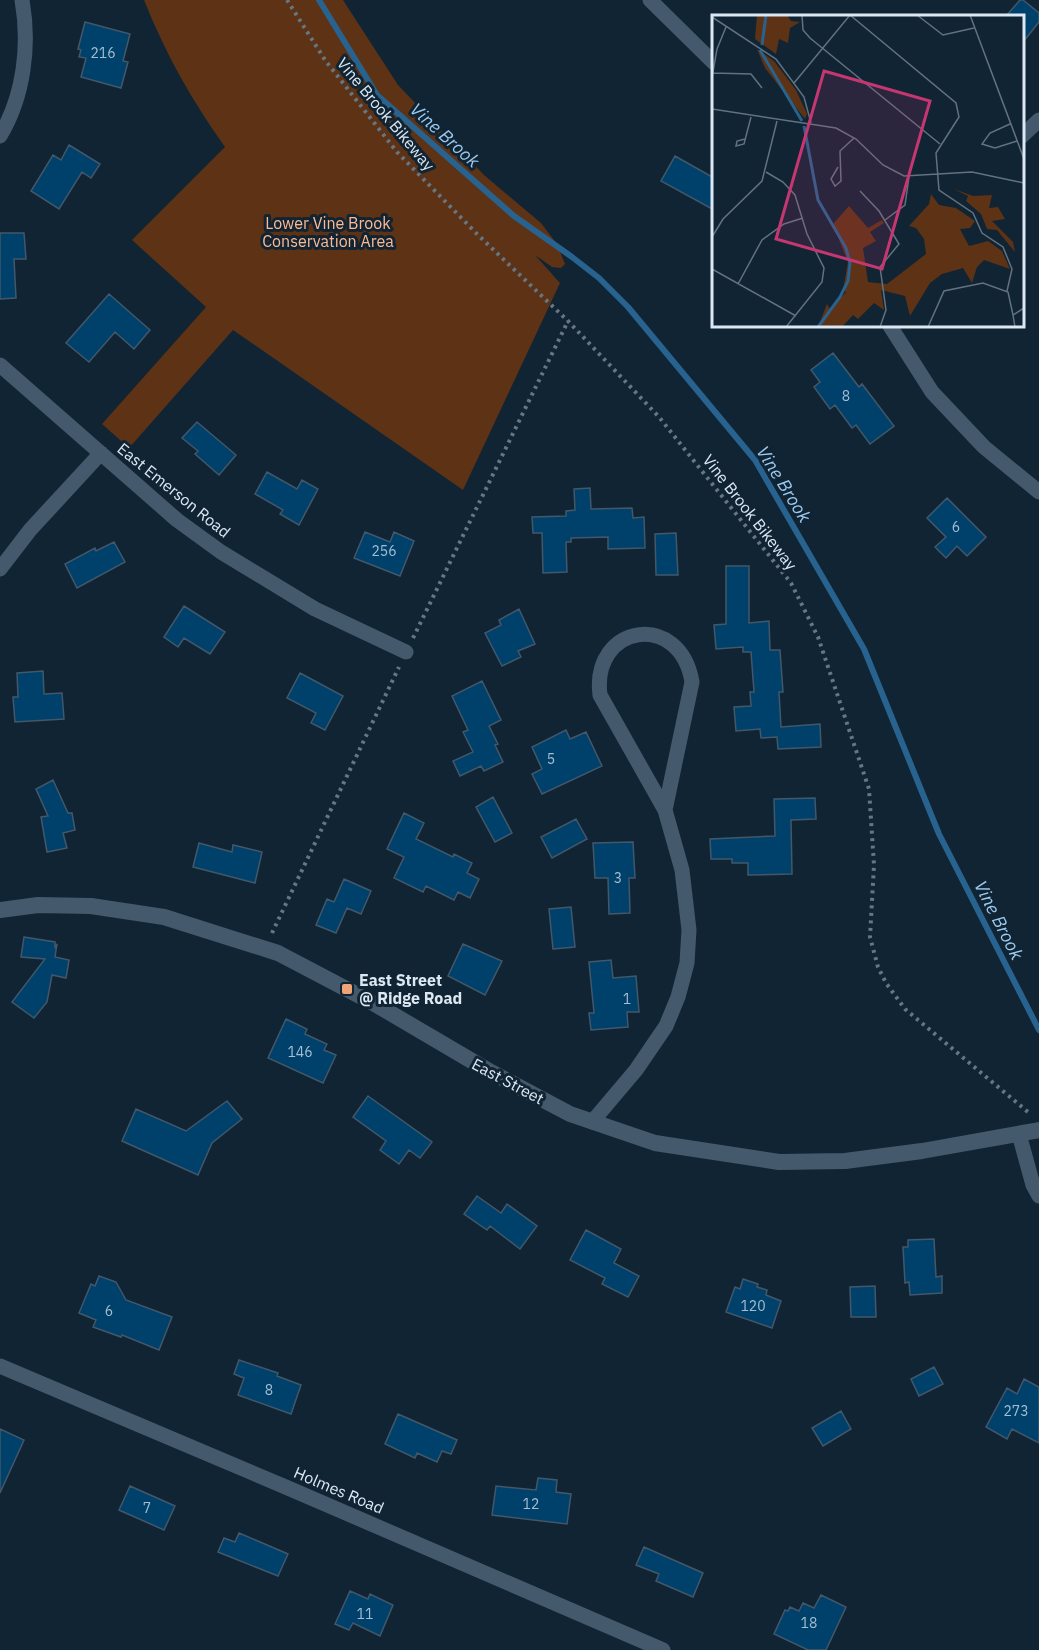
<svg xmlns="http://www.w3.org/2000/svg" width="1039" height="1650" font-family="'IBM Plex Sans',sans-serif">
<rect width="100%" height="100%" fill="#102434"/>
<path fill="#5d3215" d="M 144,0 L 343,0 L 398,85 L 484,175 L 541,223 L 557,244 L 565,264 L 561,268 L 552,267 L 535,255 L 560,283 L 463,490 L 233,330 L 129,448 L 102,424 L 206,307 L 132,240 L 225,147 C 192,101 165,53 144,0 Z"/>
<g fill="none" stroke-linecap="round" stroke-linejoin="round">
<path stroke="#28628e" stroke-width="6" d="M 319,0 L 377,95 L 514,216 L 572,257 L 599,278 L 628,307 L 755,460 L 864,649 L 939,834 L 1039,1030"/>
</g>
<path fill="#00416b" stroke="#425769" stroke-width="1.5" d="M 1020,0 L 1023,0 L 1039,13 L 1039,22 L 1023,42 L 1023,16 L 1006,16 Z
M 85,22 L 130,34 L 123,61 L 128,62 L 121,88 L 81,77 L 86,58 L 79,57 L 81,50 L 78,49 Z
M 69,145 L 100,164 L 91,178 L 82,172 L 59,209 L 31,191 L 53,155 L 61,160 Z
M 675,156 L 714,178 L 714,210 L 661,181 Z
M 0,233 L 24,233 L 26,259 L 14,259 L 16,298 L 0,299 Z
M 109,294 L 150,330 L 134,349 L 115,332 L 89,362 L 66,343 Z
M 833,353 L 859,387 L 862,384 L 894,426 L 870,444 L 856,425 L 852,428 L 835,405 L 830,409 L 814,387 L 820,382 L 811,370 Z
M 197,422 L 236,455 L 219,475 L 195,454 L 198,451 L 182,438 Z
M 267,472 L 297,489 L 302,480 L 318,489 L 299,525 L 280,514 L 283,510 L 255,494 Z
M 590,488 L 591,509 L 632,508 L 633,518 L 644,517 L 645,548 L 608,549 L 608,537 L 571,538 L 571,542 L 566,542 L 567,572 L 543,573 L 542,533 L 533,533 L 532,517 L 566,516 L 566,511 L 575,510 L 574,489 Z
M 947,498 L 986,537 L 967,556 L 957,546 L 946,558 L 935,547 L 946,537 L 927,518 Z
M 365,532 L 390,542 L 394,532 L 414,541 L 400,576 L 354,558 Z
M 676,533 L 678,575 L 656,575 L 655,534 Z
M 114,542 L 125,562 L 77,588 L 65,564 L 95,548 L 96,551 Z
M 726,566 L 749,566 L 749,623 L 769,621 L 770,650 L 780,650 L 783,692 L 779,692 L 781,727 L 820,724 L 821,747 L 778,749 L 777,737 L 761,738 L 760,729 L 736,731 L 734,707 L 751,706 L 750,692 L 754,692 L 751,652 L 743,652 L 743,647 L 716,649 L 714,625 L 726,624 Z
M 184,606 L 225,632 L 210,654 L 184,638 L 178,647 L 164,637 Z
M 519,609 L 535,644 L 518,651 L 521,657 L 502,666 L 485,633 L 501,625 L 499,620 Z
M 43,671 L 44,694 L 62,693 L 64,719 L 15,722 L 13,697 L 18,697 L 17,673 Z
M 300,673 L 343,696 L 325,730 L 311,723 L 316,713 L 287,698 Z
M 482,681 L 501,720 L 489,726 L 498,744 L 495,745 L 503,762 L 484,771 L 481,766 L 460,776 L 453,761 L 473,752 L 463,732 L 468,730 L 452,696 Z
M 566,730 L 570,739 L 586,732 L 602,766 L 542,794 L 532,774 L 542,769 L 532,747 Z
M 53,780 L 68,813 L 72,813 L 75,830 L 63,833 L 67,848 L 47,852 L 41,817 L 48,816 L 36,789 Z
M 493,797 L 512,833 L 495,842 L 476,807 Z
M 815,798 L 816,819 L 791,820 L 792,874 L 748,875 L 748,863 L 732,863 L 732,859 L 711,859 L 710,839 L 775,836 L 774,799 Z
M 404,813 L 424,823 L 416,839 L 453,857 L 454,854 L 472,863 L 467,873 L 479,879 L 470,898 L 458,892 L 454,900 L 426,886 L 423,892 L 394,878 L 404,857 L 387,849 Z
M 576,819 L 587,839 L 552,858 L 541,837 Z
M 633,842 L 635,878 L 629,878 L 630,913 L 609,914 L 608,878 L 595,878 L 593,843 Z
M 199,843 L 232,852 L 233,845 L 262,852 L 255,883 L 193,867 Z
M 344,879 L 371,891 L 361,914 L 347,908 L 336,933 L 316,925 L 327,899 L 334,902 Z
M 571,907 L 575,947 L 553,949 L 549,909 Z
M 24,937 L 55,942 L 55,947 L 57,944 L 55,957 L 69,960 L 66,978 L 52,975 L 47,1002 L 34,1018 L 12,1002 L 45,959 L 21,957 Z
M 463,944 L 502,961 L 485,995 L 448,976 Z
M 611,960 L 613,978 L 636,976 L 639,1012 L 627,1012 L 628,1027 L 591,1030 L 589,1013 L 594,1013 L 589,962 Z
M 286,1019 L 307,1029 L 305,1034 L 327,1044 L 324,1050 L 336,1055 L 323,1083 L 268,1058 Z
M 368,1096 L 432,1142 L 420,1158 L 409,1150 L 399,1164 L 380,1150 L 386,1141 L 353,1117 Z
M 227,1101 L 242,1119 L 212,1143 L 198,1175 L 122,1141 L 136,1109 L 186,1131 Z
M 477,1196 L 501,1213 L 507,1204 L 537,1226 L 520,1249 L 490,1226 L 487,1230 L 464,1214 Z
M 586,1230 L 621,1249 L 614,1263 L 639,1276 L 628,1297 L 602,1284 L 605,1278 L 570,1260 Z
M 934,1239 L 936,1277 L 942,1276 L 942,1293 L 910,1295 L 909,1282 L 905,1283 L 903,1247 L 908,1247 L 908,1240 Z
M 99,1276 L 116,1282 L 126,1300 L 172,1317 L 159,1350 L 122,1335 L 121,1337 L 93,1327 L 96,1320 L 79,1313 L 91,1284 L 95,1286 Z
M 743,1279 L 758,1284 L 757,1287 L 767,1290 L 766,1295 L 781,1301 L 772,1328 L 726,1312 L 735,1287 L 740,1289 Z
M 875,1286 L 876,1317 L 851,1317 L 850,1287 Z
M 239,1360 L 278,1373 L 277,1376 L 301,1385 L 291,1414 L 238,1395 L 244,1378 L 234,1374 Z
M 934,1367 L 943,1384 L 919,1396 L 911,1379 Z
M 1024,1379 L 1039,1387 L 1039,1443 L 1012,1429 L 1007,1439 L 986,1427 L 1007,1388 L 1017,1394 Z
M 841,1411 L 851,1429 L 823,1446 L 812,1428 Z
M 398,1414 L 457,1440 L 451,1454 L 442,1451 L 437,1462 L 417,1453 L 415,1458 L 385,1444 Z
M 0,1429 L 24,1440 L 0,1493 Z
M 538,1478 L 557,1480 L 556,1492 L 571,1494 L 567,1524 L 492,1515 L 496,1486 L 536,1490 Z
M 130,1486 L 175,1506 L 164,1530 L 119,1510 Z
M 239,1533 L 288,1554 L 278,1576 L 218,1552 L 224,1538 L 235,1542 Z
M 644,1547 L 703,1573 L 693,1597 L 656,1581 L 659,1574 L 636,1565 Z
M 350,1591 L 368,1599 L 370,1594 L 393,1605 L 380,1636 L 353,1623 L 349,1630 L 335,1624 Z
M 821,1595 L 846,1607 L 826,1650 L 808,1650 L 774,1634 L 785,1610 L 788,1611 L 790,1607 L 799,1611 L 803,1603 L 814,1608 Z"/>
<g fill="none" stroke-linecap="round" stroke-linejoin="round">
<path stroke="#657684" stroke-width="4" stroke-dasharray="3 4.5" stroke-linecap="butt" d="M 287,0 L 325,60 L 397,152 L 477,234 L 568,321 L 659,417 L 791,583 L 818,637 L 869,789 L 874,865 L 870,937 L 878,967 L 886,983 L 905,1009 L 1028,1112
M 413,638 L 568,321
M 272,933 L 399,667"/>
<path stroke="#445a6c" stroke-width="15" d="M 650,0 L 714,63
M 0,136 C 24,96 30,45 22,0
M 1022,136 L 1039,120
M 890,326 L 932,392 L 984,447 L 1039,492
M 0,365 L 177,520 L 221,552 L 315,609 L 406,652
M 0,569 L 30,530 L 101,453
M 592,1122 L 636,1070 L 666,1026 L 678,997 L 687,963 L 689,930 L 682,870 L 665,810 L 600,695 C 591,624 680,610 692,682 L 665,810
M 1019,1134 L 1033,1185 L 1039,1196
M 0,1366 L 288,1488 L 663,1650"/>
<path stroke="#445a6c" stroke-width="16" d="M 0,910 L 38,905 L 91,906 L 164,917 L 278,953 L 375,1004 L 489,1071 L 570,1114 L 655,1143 L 779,1162 L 845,1161 L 922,1151 L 1039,1130"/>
</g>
<rect fill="#efa376" stroke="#102434" stroke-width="2" x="341" y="983" width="12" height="12" rx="3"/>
<g text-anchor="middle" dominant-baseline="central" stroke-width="6" stroke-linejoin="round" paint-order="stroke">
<g font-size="14" fill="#a5bed1">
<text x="103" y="53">216</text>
<text x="846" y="396">8</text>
<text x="956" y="527">6</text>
<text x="384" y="551">256</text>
<text x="551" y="759">5</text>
<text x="618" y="878">3</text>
<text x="627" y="999">1</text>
<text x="300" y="1052">146</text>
<text x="753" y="1306">120</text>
<text x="109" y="1311">6</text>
<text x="269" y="1390">8</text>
<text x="1016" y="1411">273</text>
<text x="531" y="1504">12</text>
<text x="147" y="1508">7</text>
<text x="365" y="1614">11</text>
<text x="809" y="1623">18</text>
</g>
<g font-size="16" fill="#dce8f3" stroke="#102434">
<text transform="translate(386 114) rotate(50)">Vine Brook Bikeway</text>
<text transform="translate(174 490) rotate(39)">East Emerson Road</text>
<text transform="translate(750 512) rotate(52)">Vine Brook Bikeway</text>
<text transform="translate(508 1081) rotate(28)">East Street</text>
<text transform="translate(339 1490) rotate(23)">Holmes Road</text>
</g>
<g font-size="16" fill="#ffb990" stroke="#102434">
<text x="328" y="223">Lower Vine Brook<tspan x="328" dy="18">Conservation Area</tspan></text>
</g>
<g font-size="16" font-weight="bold" fill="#dce8f3" stroke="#102434" text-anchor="start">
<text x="359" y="980">East Street<tspan x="359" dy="18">@ Ridge Road</tspan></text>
</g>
<g font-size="18" font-style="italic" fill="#9ccaf1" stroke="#102434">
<text transform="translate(445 135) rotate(42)">Vine Brook</text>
<text transform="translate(784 484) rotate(58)">Vine Brook</text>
<text transform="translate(999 920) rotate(63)">Vine Brook</text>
</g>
</g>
<g transform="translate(712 15)">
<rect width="312" height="312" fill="#102434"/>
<path d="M 45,0 L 75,0 L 79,6 L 88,7 L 78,13 L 76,28 L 67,24 L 64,39 L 43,24 ZM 45,34 L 62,46 L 84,75 L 95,99 L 93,104 L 53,53 ZM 242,174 L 261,181 L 280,180 L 277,193 L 286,192 L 293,204 L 280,206 L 301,227 L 303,237 L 285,215 L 275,214 L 269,199 L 254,186 L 256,181 ZM 219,179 L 227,190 L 244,193 L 263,206 L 258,213 L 248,214 L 257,231 L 276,226 L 290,236 L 298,254 L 272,245 L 265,252 L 260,268 L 251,253 L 230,259 L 218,268 L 198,301 L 193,281 L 169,275 L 172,295 L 162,288 L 146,304 L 141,300 L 130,312 L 106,312 L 115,289 L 118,294 L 134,277 L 131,275 L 136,247 L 121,209 L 137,191 L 156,213 L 170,205 L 172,208 L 158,217 L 164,226 L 151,233 L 156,267 L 175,269 L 214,239 L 212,224 L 204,213 L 197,211 L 217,189 Z" fill="#5d3215"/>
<path fill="none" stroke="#28628e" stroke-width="3" d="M 50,30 L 54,0M 48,35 L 90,106M 92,111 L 106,185 L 134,233 L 138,248 L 136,266 L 128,282 L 106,312"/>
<path fill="none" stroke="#627280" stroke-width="1.5" d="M 90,0 L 91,15 L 98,23 L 228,129M 205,0 L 231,20 L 262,13M 258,0 L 312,144M 0,2 L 64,44 L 92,82 L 99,108M 1,58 L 39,59 L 50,73M 0,62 L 5,34 L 14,12M 82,68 L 138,0 L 244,88 L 247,102 L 224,138 L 227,175 L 261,198 L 270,218 L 291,232 L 300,254 L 295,276M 0,94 L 124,113 L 144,124 L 171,150 L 192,161 L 260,157 L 312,168M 298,109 L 278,118 L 270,129 L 283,133 L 305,126M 33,124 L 25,126 L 24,131 L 32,129 L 39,102M 126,152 L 119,164 L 123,171 L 129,166 L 128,136 L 142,123M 54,157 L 71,167 L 83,180 L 95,219 L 112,253 L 110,267 L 74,312M 148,176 L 167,196 L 187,229 L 168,252 L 174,295 L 168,312M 173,205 L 193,190 L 197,162M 0,222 L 11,204 L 50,166 L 65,106M 0,254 L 84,301M 26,269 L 50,225 L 72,209 L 91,203M 216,312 L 232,276 L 271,268 L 296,277 L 301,300M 303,312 L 301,300 L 312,293"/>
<path fill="#c63772" fill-opacity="0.15" stroke="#c63772" stroke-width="3" d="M 112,56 L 218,86 L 170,254 L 64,224 Z"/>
<rect width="312" height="312" fill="none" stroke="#dce8f3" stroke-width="3"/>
</g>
</svg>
